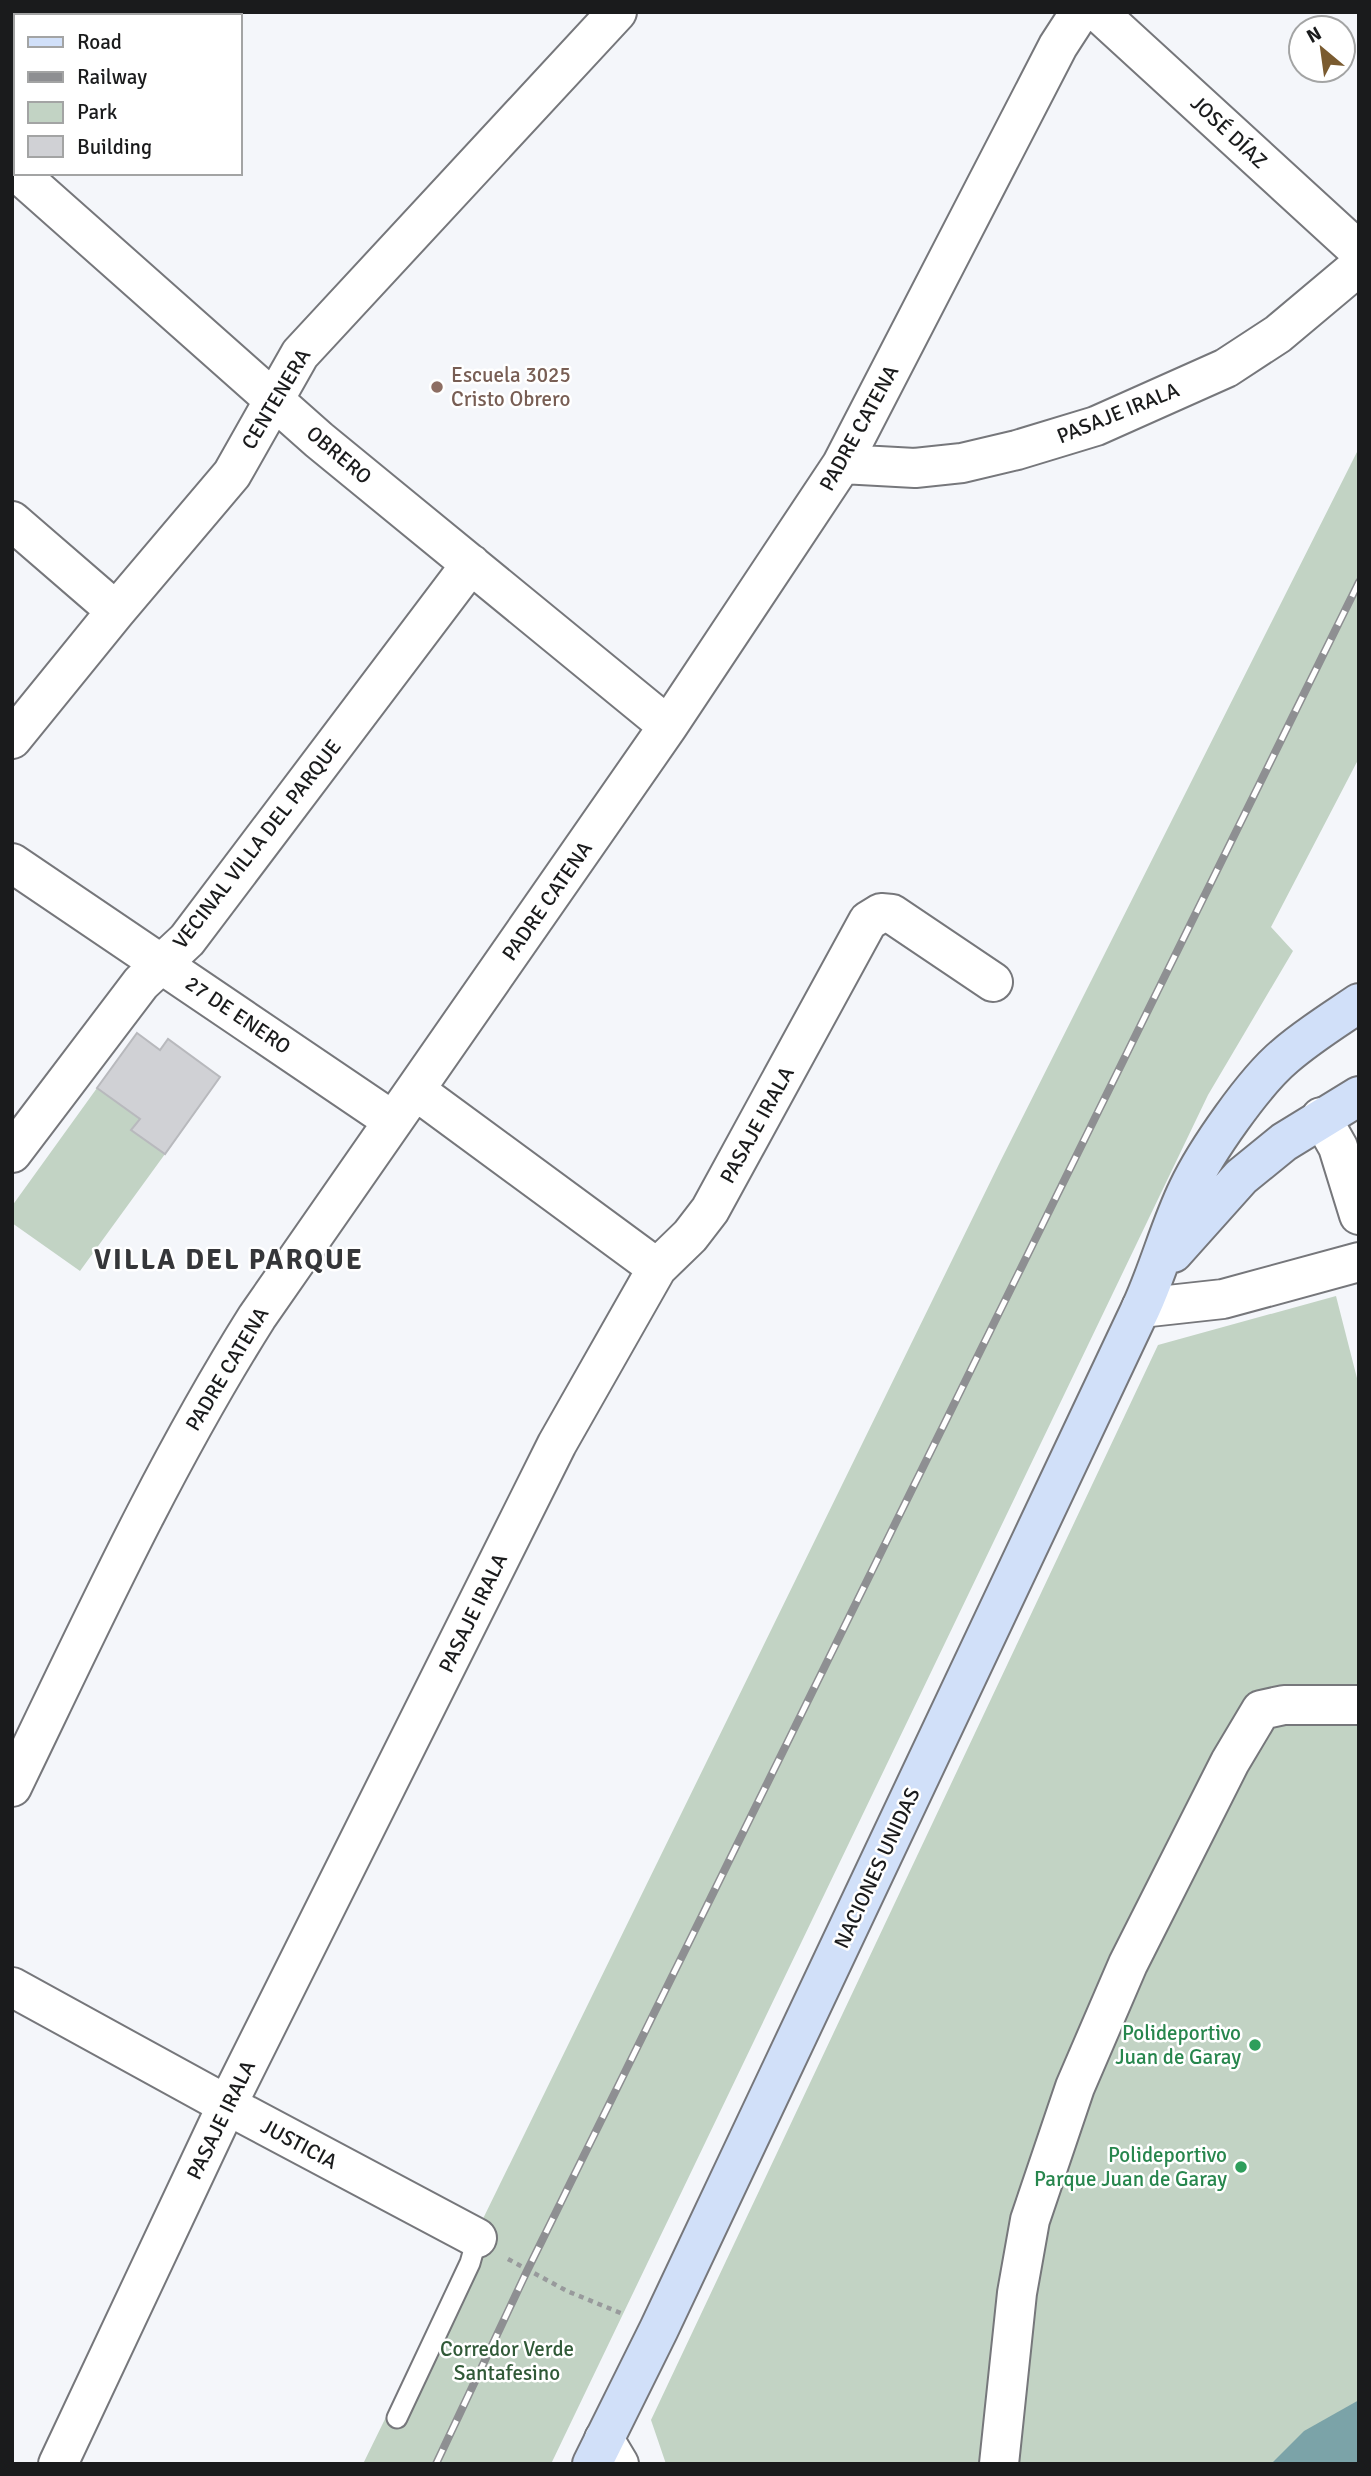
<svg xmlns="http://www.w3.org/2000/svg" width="1371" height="2476" font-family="Signika,sans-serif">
<rect width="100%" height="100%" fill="#f4f6fa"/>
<path fill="#c2d3c4" d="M 1359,448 L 1359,758 L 1271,927 L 1293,951 L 1208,1095 L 551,2464 L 363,2464 L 1001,1160 Z
M 97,1088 L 140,1119 L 132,1130 L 165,1154 L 80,1271 L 12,1223 L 12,1206 Z
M 1336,1296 L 1359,1386 L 1359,2464 L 666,2464 L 651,2420 L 1158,1345 Z"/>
<path fill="#7ba3a8" d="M 1359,2400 L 1359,2464 L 1271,2464 L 1304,2431 Z"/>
<path fill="#d0d1d5" stroke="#b8b9bd" stroke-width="2" d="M 137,1033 L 160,1050 L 168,1039 L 220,1077 L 165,1154 L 131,1130 L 140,1119 L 97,1088 Z"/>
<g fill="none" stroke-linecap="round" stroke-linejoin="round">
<defs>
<path id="lane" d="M 397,2418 L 470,2263 L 477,2238"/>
<path id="street" d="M 1098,12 L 1359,251
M 18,173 L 319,440 L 668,726
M 842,464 L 915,468 L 962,463 L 1017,450 L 1096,426 L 1226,368 L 1278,334 L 1359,266
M 12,521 L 116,611
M 12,739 L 116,611 L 232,474 L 300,354 L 617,12
M 12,863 L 393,1121
M 415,1090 L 657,1268
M 1321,1117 L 1338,1147 L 1359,1215
M 12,1153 L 141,983 L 187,940 L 471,564
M 1141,1308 L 1223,1299 L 1359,1262
M 12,1787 C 89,1628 163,1466 257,1317 L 668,726 L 842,464 L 1058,46 L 1080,12
M 12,1987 L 227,2105 L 477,2238
M 604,2439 L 619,2464
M 58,2464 L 227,2105 L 557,1444 L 657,1268 L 690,1236 L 710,1210 L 868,921 L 881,913 L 892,914 L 993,982
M 999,2464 L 1017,2293 L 1030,2220 L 1075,2087 L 1128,1964 L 1230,1762 L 1261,1710 L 1284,1705 L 1359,1705"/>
<path id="secondary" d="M 1173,1253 L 1241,1177 L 1284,1142 L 1359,1096
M 592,2464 L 659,2329 L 1141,1308 C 1159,1269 1170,1226 1188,1189 C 1206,1151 1254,1082 1285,1056 C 1308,1036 1334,1020 1359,1003"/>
</defs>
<use href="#lane" stroke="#76777b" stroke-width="23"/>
<use href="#street" stroke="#76777b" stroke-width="42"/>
<use href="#secondary" stroke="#76777b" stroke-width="42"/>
<path stroke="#989a9c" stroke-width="4.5" stroke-dasharray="5 5" stroke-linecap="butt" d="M 508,2259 L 567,2291 L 623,2314"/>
<use href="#lane" stroke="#fff" stroke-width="19"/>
<use href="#street" stroke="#fff" stroke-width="38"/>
<use href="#secondary" stroke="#d1e0f9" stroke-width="38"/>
<defs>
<path id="rail" d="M 436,2464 L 527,2271 L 1359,582"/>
</defs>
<use href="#rail" stroke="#8e8f92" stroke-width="8"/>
<use href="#rail" stroke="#fff" stroke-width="5" stroke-dasharray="16" stroke-linecap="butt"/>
</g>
<circle fill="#8d6e63" stroke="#fff" stroke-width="2.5" cx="437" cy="387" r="7"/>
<g fill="#2e9e5b" stroke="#fff" stroke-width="2.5">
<circle cx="1255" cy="2045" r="7"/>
<circle cx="1241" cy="2167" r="7"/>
</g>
<g text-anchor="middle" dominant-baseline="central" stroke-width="5" stroke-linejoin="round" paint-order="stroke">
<g font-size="21" fill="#1a1b1c" stroke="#fff">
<text transform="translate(1229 132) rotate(43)">JOSÉ DÍAZ</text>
<text transform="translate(276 399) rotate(-59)">CENTENERA</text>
<text transform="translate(1118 413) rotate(-22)">PASAJE IRALA</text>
<text transform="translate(859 428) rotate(-61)">PADRE CATENA</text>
<text transform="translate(339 455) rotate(40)">OBRERO</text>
<text transform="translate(257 844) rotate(-52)">VECINAL VILLA DEL PARQUE</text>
<text transform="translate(547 901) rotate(-55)">PADRE CATENA</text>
<text transform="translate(238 1015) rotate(34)">27 DE ENERO</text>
<text transform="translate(757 1125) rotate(-61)">PASAJE IRALA</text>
<text transform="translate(227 1369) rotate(-59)">PADRE CATENA</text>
<text transform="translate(473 1613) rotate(-64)">PASAJE IRALA</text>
<text transform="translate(877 1868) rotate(-65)">NACIONES UNIDAS</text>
<text transform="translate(221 2120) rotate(-64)">PASAJE IRALA</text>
<text transform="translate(299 2144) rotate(28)">JUSTICIA</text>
</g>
<g font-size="21" fill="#785e54" stroke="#fff" text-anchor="start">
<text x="451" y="375">Escuela 3025<tspan x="451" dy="24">Cristo Obrero</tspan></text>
</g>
<g font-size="21" fill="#27864d" stroke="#fff" text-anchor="end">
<text x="1241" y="2033">Polideportivo<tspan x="1241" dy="24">Juan de Garay</tspan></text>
<text x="1227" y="2155">Polideportivo<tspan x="1227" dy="24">Parque Juan de Garay</tspan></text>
</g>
<g font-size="21" fill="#305937" stroke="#fff">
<text x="507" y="2349">Corredor Verde<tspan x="507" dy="24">Santafesino</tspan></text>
</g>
<g font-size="28" font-weight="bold" letter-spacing="2" fill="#353639" stroke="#fff">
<text x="229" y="1260">VILLA DEL PARQUE</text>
</g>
</g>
<rect width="1371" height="2476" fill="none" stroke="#1a1b1c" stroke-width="28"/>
<rect x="14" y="14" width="228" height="161" fill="#ffffff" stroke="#a3a4a4" stroke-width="2"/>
<rect x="28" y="37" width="35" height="10" fill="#d1e0f9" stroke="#a3a4a4" stroke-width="2"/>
<text x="77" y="49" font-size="21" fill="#1a1b1c">Road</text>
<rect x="28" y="72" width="35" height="10" fill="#8e8f92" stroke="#a3a4a4" stroke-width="2"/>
<text x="77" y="84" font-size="21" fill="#1a1b1c">Railway</text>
<rect x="28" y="102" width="35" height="21" fill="#c2d3c4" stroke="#a3a4a4" stroke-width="2"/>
<text x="77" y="119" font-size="21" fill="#1a1b1c">Park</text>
<rect x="28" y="136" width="35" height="21" fill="#d0d1d5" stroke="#a3a4a4" stroke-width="2"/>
<text x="77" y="154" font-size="21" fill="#1a1b1c">Building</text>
<g transform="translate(1322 49) rotate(331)"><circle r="33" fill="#ffffff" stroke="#a3a4a4" stroke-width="2"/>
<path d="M0-5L12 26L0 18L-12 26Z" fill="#7a5b30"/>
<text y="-10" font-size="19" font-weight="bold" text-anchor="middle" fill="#1a1b1c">N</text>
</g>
</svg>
